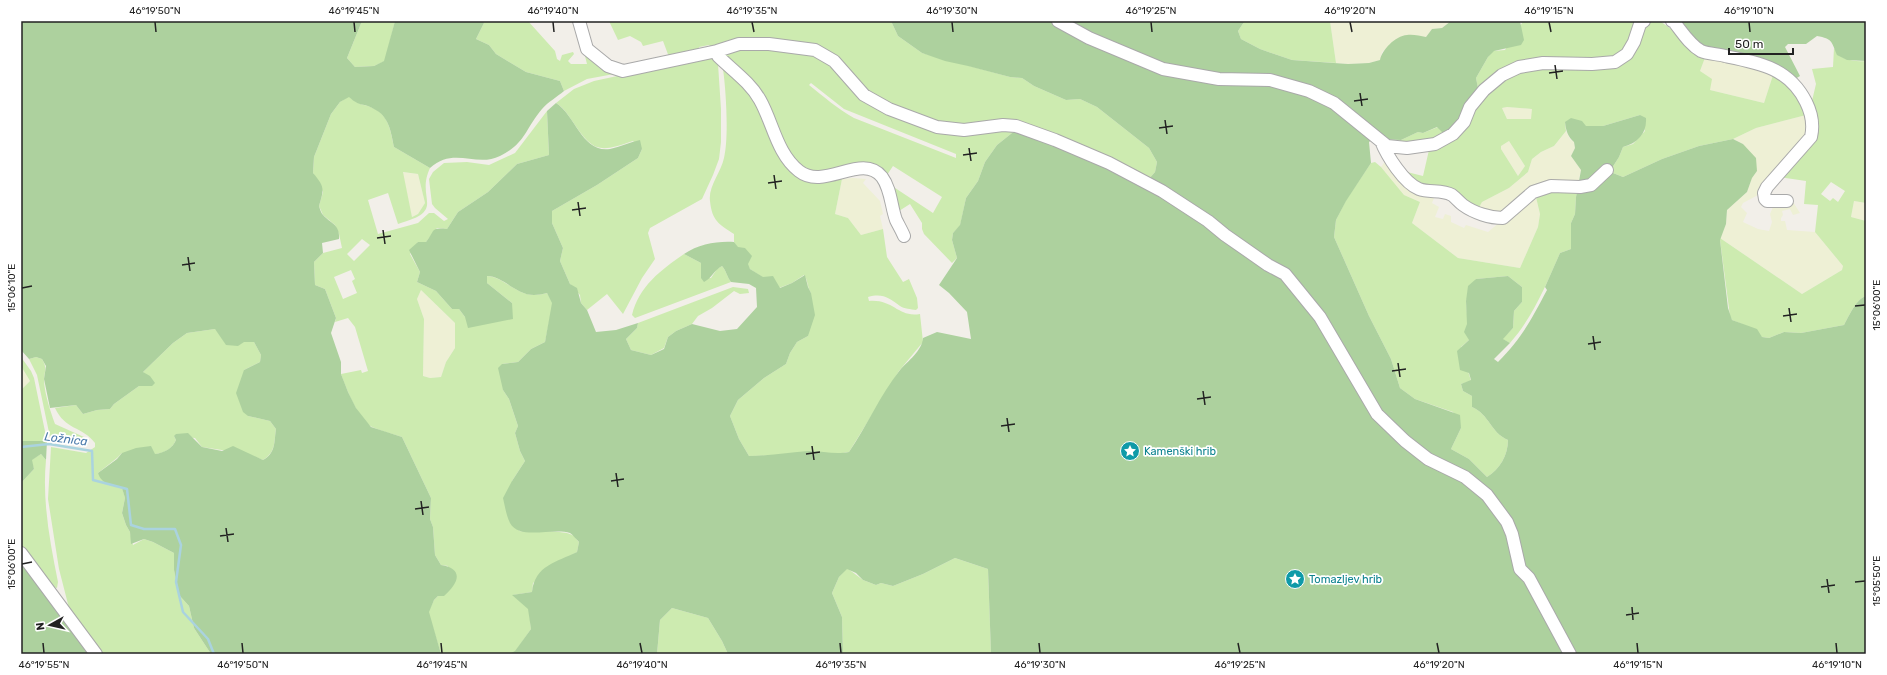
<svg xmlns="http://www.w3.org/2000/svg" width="1887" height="675" font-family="Rubik,sans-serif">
<rect width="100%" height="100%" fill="#f2efe9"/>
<path fill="#eef0d5" d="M 1330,21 L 1451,21 L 1442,28 L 1432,29 L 1426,37 L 1406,35 L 1398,39 L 1382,52 L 1380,60 L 1369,63 L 1348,64 L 1336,63 Z
M 1706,55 L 1774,72 L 1764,103 L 1710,90 L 1700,71 Z
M 1507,107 L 1532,109 L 1532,119 L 1507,119 L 1502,108 Z
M 1810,114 L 1811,130 L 1760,194 L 1743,203 L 1741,207 L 1747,213 L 1743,222 L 1758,229 L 1769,231 L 1772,222 L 1770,214 L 1773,207 L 1777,203 L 1793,202 L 1800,213 L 1793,215 L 1790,209 L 1782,211 L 1783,215 L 1781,218 L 1781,221 L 1785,221 L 1787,230 L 1815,232 L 1843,266 L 1842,270 L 1802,294 L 1720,238 L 1726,224 L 1727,210 L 1747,192 L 1752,178 L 1757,171 L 1743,144 L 1733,139 L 1756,128 Z
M 1566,131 L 1570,139 L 1574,142 L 1575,148 L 1571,156 L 1581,170 L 1578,183 L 1559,183 L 1505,216 L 1477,211 L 1482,202 L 1509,188 L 1528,172 L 1532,159 L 1541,152 L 1554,146 Z
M 1509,141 L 1525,166 L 1518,176 L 1501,149 L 1501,146 Z
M 1386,160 L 1436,193 L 1432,203 L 1439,207 L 1435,217 L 1443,219 L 1445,214 L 1451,216 L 1451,222 L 1464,228 L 1466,225 L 1488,232 L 1535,193 L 1540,214 L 1538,227 L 1520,268 L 1458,258 L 1412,223 L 1420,202 L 1404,195 L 1381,167 Z
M 402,172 L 418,174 L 425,203 L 418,214 L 412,217 Z
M 853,178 L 866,179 L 863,183 L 880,201 L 883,214 L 880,216 L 883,229 L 861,235 L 848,218 L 835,214 L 842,179 Z
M 1854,201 L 1866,203 L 1866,221 L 1851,217 Z
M 421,290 L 455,323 L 455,348 L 446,362 L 441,377 L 430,378 L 423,376 L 424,319 L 417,299 Z
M 21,366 L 30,381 L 21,390 Z"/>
<path fill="#cdebb0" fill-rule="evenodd" d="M 362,21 L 395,21 L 385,61 L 374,66 L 355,67 L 347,58 Z
M 483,21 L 528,21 L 555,51 L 557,59 L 560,61 L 562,55 L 573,52 L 574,54 L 568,61 L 571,64 L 587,64 L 585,56 L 588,55 L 614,74 L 587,79 L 564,91 L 560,81 L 526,72 L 496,54 L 489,45 L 476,39 L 484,23 Z
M 609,21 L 891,21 L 898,36 L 922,53 L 1010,77 L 1022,78 L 1034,86 L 1066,100 L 1080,99 L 1097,107 L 1149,148 L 1157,162 L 1155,172 L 1148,180 L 1037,131 L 958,128 L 876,101 L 816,47 L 712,48 L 709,45 L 699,47 L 698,52 L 669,57 L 663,41 L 643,46 L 641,42 L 630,36 L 618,40 Z
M 1247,21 L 1330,21 L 1336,63 L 1292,60 L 1260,49 L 1241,39 L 1238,31 L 1244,22 Z
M 1520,21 L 1640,21 L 1618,58 L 1538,61 L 1479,93 L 1476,78 L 1488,57 L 1493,51 L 1505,50 L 1522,23 Z
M 1647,21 L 1660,21 L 1706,55 L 1700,71 L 1712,79 L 1710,90 L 1764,103 L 1774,72 L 1791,82 L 1810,114 L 1756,128 L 1733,139 L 1699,146 L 1662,159 L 1623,177 L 1613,173 L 1612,168 L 1619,157 L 1623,147 L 1633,144 L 1645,131 L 1640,115 L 1603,126 L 1586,126 L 1565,122 L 1566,131 L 1554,146 L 1541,152 L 1532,159 L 1528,172 L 1509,188 L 1482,202 L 1477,211 L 1418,187 L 1398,163 L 1401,164 L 1407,172 L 1423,176 L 1429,150 L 1472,108 L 1496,82 L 1522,69 L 1618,63 ZM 1507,107 L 1532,109 L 1531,119 L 1507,119 L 1502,108 ZM 1509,141 L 1525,166 L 1518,176 L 1501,149 L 1501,146 Z
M 741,46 L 822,56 L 847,80 L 916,123 L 1017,129 L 997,145 L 985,162 L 978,181 L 966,198 L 960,226 L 953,233 L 952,240 L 957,258 L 952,263 L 924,234 L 922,229 L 922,223 L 910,204 L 899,211 L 894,201 L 873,174 L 803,173 L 724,54 ZM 811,83 L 844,109 L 854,113 L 956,154 L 956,158 L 854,118 C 838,109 824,97 809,85 ZM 893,166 L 942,197 L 933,213 L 886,182 L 887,175 Z
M 1834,48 C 1840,60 1853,62 1866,61 L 1866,203 L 1854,201 L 1851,217 L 1866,221 L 1866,296 C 1856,299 1849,316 1844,325 L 1801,333 L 1784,332 L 1769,338 L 1762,337 L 1742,324 L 1732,320 L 1730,316 L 1720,240 L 1720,238 L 1802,294 L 1842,270 L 1843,266 L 1815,232 L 1818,205 L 1804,204 L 1806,181 L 1779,177 L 1807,145 L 1812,101 L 1816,84 L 1812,69 L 1833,67 ZM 1831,182 L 1845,191 L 1838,202 L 1833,198 L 1830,201 L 1821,194 Z
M 711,56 L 718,64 L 721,109 L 721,142 L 719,159 L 713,175 L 702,199 L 650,228 L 648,233 L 655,259 L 642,278 L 623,314 L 607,294 L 587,310 L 581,303 L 580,295 L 570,284 L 560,261 L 563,248 L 552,223 L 552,211 L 597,185 L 638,158 L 642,149 L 633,141 C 599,153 593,152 573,122 C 568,115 564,108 556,103 L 574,89 L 594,81 Z
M 723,69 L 748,87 L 779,151 L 815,180 L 842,179 L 835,214 L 848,218 L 861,235 L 883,229 L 887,257 L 903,282 L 909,279 L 917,298 L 918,308 L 916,310 C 911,309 904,309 900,306 C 889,298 883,293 868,297 L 869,301 C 894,299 898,318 920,314 L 923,342 L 899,371 L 849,452 L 837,454 L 749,456 L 739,439 L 730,416 L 738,400 L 764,378 L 786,364 L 790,353 L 797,342 L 808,336 L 811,293 C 807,287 808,280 804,275 L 792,283 L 779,288 L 750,269 L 734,242 L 734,234 C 719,224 712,221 710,201 C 708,187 721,172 724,158 C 729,138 726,90 723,69 Z
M 349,96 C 360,107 364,103 375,109 C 389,116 391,133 394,147 L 430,168 C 415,200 448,210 398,224 L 388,193 L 368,200 L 378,234 L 418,223 L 429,213 L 434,213 L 444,221 L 448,219 L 435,208 L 432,204 L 429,179 L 433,172 L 444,163 L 467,162 L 489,165 L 515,153 L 547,111 L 549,155 L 517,164 L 488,192 L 458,212 L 447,229 L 437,228 L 426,242 L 418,242 L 410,254 L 420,272 L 417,282 L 436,291 L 452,309 L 459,309 L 465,317 L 512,303 L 487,283 L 486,276 C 503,276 516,295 534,295 C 538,295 543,294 547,293 L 553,303 L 545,342 L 531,349 L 518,362 L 502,364 L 503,390 L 509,399 L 518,426 L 515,433 L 520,451 L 525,461 L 512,481 L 519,531 C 530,532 566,530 572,535 C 575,536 577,540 579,542 L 577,552 L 566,558 L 533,583 L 532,592 L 513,595 L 529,609 L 531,629 L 515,652 L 509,654 L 441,654 L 428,612 L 434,600 L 438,596 L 448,566 L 441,565 L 435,555 L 433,527 L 430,519 L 431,498 L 402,437 C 393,434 381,431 372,427 C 358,419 346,388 341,374 L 361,370 L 362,373 L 368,371 L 355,327 L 348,318 L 335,322 L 336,318 L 325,289 L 315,285 L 314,262 L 323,253 L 342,248 L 339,234 L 335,225 L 323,215 L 319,206 L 323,192 L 313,173 L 314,157 L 331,114 L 340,102 ZM 403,172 L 418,174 L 425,203 L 418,214 L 412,217 ZM 362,239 L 370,245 L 354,261 L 347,254 ZM 351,270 L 355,279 L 352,281 L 357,293 L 343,299 L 334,277 ZM 421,290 L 455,323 L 455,348 L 446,362 L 441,377 L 430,378 L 423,376 L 424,319 L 417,299 Z
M 1438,127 L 1446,136 L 1418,145 L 1393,141 L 1401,140 L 1418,132 L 1423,133 Z
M 1375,162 L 1381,167 L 1404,195 L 1420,202 L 1412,223 L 1458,258 L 1520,268 L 1538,227 L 1540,214 L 1535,193 L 1578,188 L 1576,197 L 1575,214 L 1571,223 L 1571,249 L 1560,253 C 1546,285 1533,317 1510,343 L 1502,339 L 1513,328 L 1514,311 L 1522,302 L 1522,287 L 1508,276 L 1476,279 L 1466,301 L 1469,340 L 1461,347 L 1471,381 L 1461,384 L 1463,391 L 1472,396 L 1472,407 C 1489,414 1491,433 1508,440 C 1508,455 1500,469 1487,477 L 1469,459 L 1451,449 L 1461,428 L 1453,412 L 1415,399 L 1400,388 L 1391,359 L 1369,316 L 1334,237 L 1336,220 L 1346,200 L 1371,163 Z
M 684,254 L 701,263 L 701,278 L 711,278 L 717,269 L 722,266 C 726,270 727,277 731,282 L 635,318 L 632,315 C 639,286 661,270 684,254 Z
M 733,287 L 748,289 L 749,293 L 740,294 L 734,291 L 712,308 L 698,316 L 692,324 L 676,331 L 668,337 L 664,348 L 651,355 L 631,350 L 626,339 L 637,328 L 638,323 Z
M 215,329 L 244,342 L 254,342 L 261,355 L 260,362 L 244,370 L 248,416 L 270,421 L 276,429 C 274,442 276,452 263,460 L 248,454 L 202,447 L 195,438 L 174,436 L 176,440 C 168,460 140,454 122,453 L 117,458 L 98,473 L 122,487 L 125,498 L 122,513 L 126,525 L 130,532 L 133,545 L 144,539 L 153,542 L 174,553 L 174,570 L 179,595 L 189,606 L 194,628 L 211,654 L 102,654 L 69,608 L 59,569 L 48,499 L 51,447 L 86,453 L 95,447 L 95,443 C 82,426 65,430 55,408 L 76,405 L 83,414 L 97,410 L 110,409 L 114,404 L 139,386 L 152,386 L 143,372 L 173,343 L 187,333 Z
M 21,357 L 31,371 L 34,378 L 47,441 L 21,441 L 21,390 L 30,381 L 21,366 Z
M 36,357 L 42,359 C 48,369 44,371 44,381 C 45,395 50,410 55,424 L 84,437 L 88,440 L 88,444 L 85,446 L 64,441 L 51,442 L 37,375 L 29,359 Z
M 41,454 L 46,460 C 42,501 50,542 58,582 L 57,588 L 53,587 L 21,546 L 21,483 L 34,469 L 31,460 Z
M 955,558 L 988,569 L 991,654 L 843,654 L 842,617 L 832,593 L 839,577 L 847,568 L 863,580 L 876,585 L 881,583 L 893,586 L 923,574 Z
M 672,608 L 708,618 L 722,641 L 728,654 L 657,654 L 660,620 Z"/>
<path fill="#add19e" d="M 21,21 L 362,21 L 347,58 L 355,67 L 374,66 L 384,61 L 395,21 L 483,21 L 484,23 L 476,39 L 489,45 L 496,54 L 526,72 L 560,81 L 564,91 C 557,97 548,102 542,109 C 525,129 526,143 500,156 C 476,168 454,146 430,168 L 394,147 C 391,132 389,116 374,109 C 363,102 361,108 349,97 L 340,102 L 331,114 L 314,157 L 313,173 C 325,187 324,189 319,206 C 320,209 321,213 323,215 C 331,224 340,224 339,239 L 322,243 L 323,253 L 314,262 L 315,285 L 325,289 L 336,318 L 331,333 L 341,362 L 341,374 L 348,392 L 356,408 L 371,427 L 402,437 L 431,498 L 430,519 L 433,527 L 435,555 L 441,565 C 465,569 458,584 444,596 L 438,596 L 434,600 L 429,612 L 441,654 L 211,654 L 194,628 L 189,606 L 179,595 L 174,570 L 174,553 L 153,542 L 144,539 L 131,544 L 130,532 L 126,525 L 122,513 L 125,498 L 122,488 C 111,484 102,485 98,473 L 117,459 L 122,453 L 136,448 L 151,446 L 155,454 C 164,453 173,448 176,440 L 174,436 L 176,434 L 188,433 L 202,447 L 222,451 L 233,446 L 263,460 C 276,453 274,442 276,429 L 270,421 L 248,416 L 243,412 L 236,393 L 244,370 L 260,362 L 261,355 L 254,342 L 244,342 L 238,346 L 226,345 L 215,329 L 187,333 L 173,343 L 143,372 L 150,376 L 155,383 L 152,386 L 139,386 L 114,404 L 110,409 L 97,410 L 83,414 L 76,405 L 50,408 L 44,379 L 46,366 L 42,359 L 36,357 L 29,359 L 21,350 Z
M 891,21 L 1247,21 L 1244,22 L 1238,31 L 1241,39 L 1260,49 L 1292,60 L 1348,64 L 1369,63 L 1380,60 C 1382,50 1395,36 1407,35 C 1413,34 1420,36 1426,37 L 1432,29 L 1442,28 L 1451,21 L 1520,21 L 1524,40 L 1521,45 L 1494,51 L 1488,57 L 1476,78 L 1479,93 L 1446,136 L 1437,127 L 1423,133 L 1418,132 L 1401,140 L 1373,139 L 1369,142 L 1371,163 L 1346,201 L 1336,220 L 1334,237 L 1369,316 L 1391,359 L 1400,388 L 1415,399 L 1460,415 L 1461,428 L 1451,449 L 1469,459 L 1487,477 C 1500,469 1508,455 1508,440 C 1491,433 1489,414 1472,407 L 1472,396 L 1463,391 L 1461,384 L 1471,380 L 1469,373 L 1460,370 L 1457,351 L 1469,340 L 1464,332 L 1467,324 L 1466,301 L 1468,286 L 1476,279 L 1508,276 L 1522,287 L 1522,302 L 1514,311 L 1513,328 L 1503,339 L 1510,343 L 1494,359 L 1498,362 C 1522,338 1531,320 1547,290 L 1545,287 L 1560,253 L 1571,249 L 1571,223 L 1575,214 L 1576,197 L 1581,170 L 1571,156 L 1575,148 L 1574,142 C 1568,137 1566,131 1565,122 L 1571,118 L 1582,121 L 1586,126 L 1603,126 L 1640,115 L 1646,118 C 1647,133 1638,143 1623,147 L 1619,157 L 1612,168 L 1613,173 L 1623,177 L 1662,159 L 1699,146 L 1733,139 L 1743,144 L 1756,158 L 1757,171 L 1752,178 L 1747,192 L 1727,210 L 1726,224 L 1720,240 L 1728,308 L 1732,320 L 1757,329 L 1762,337 L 1769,338 L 1784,332 L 1801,333 L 1844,325 C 1849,316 1856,299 1866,296 L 1866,654 L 1572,654 L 1526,572 L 1510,524 L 1445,465 L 1392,426 L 1304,293 L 1148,180 L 1155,172 L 1157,162 L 1149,148 L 1097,107 L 1080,99 L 1066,100 L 1034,86 L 1022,78 L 1010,77 L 968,66 L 945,61 L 922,53 L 898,36 Z
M 1666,21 L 1866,21 L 1866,61 L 1847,60 L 1837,55 C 1831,41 1833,39 1817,36 L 1806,44 L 1788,44 L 1785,47 L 1800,76 L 1795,79 L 1708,51 Z
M 556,103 C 576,116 582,153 610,149 C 620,147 630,142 640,140 L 642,149 L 638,158 L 597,185 L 552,211 L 552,223 L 563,248 L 560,261 L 570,284 L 577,288 L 581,303 L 587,310 L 596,332 L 616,330 L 638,323 L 637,328 L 626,339 L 631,350 L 651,355 L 664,349 L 668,337 L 676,331 L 692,324 L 720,331 L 737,329 L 757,307 L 756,288 L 749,284 L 731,282 C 727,277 726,270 722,266 C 714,270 712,278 704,282 L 701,278 L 701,263 L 684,254 C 699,244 717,241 734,242 L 738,247 L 745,248 L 752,256 L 748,264 L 750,269 L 763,277 L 773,276 L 780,288 L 792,283 L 805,275 L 808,287 L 811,293 L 815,315 L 808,336 L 797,342 L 790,353 L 786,364 L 764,378 L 738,400 L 730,416 L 739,439 L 749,456 C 769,456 789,452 809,451 C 823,451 835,455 849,452 C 867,426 880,395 900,370 C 908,361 922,351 923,338 L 937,332 L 971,339 L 967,312 L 949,293 L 939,285 L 957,258 L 952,240 L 953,233 L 960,225 L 966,198 L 978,181 L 985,162 L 997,145 L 1017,129 L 1087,155 L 1161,194 L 1281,275 L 1317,319 L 1375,417 L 1469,482 L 1505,526 L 1566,654 L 991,654 L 988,569 L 955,558 L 923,574 L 893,586 L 881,583 L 876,585 L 863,580 L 856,573 L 847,569 L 839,577 L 832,593 L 842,617 L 843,654 L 728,654 L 722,641 L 708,618 L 672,608 L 660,620 L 657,654 L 509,654 L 515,651 L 531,629 L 528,609 L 512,595 L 532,592 C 535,565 557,562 577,552 L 579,542 C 576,539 573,535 570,533 C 553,527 520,541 510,523 C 506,515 505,506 503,498 L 512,481 L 525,461 L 520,451 L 515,433 L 518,426 L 509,399 L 503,390 L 498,368 L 502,364 L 518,362 L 531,349 L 545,342 L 552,303 L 547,293 C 543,294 538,295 534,295 C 516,295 503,276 487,276 L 487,283 L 512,303 L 513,319 L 468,328 L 465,317 L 459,309 L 452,309 L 436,291 L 417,282 L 420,272 L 409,250 L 418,242 L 426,242 C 435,231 430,227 447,229 L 458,212 L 488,192 L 517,164 L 549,155 L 547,111 Z
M 21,441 L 47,441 L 46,460 L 41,454 L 32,460 L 34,469 L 21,483 Z
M 21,560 L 63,616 L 88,654 L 21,654 Z"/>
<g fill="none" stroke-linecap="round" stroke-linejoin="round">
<path stroke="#aad3df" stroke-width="2.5" d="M 21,447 L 49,444 L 92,451 L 93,480 L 127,489 L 131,525 L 144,529 L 175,529 L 181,545 L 176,582 L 183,612 L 208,639 L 214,654"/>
<defs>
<path id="minor" d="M 579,21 L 587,49 L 608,66 L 623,71 L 717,51 L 739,44 L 769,44 L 815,50 L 834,61 L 864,95 L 889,109 L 937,127 L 964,130 L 1003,125 L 1016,126 L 1055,140 L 1109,163 L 1162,191 L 1208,221 L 1225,235 L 1268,265 L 1285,274 L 1320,317 L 1377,414 L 1405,441 L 1428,459 L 1465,477 L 1487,495 L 1507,522 L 1512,534 L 1520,569 L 1529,578 L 1570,654
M 1058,21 L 1089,38 L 1163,69 L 1219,79 L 1270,80 L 1309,91 L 1334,103 L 1387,146 L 1407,148 L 1435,144 L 1453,134 L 1464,122 L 1470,107 L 1484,90 L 1502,75 L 1519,67 L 1543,63 L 1592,64 L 1615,62 L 1627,54 L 1634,42 L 1640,24 L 1644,21
M 1672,21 L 1674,22 C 1682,32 1690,45 1701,51 C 1708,54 1718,54 1725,56 C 1760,63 1789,68 1806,102 C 1812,114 1814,124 1811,137 L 1767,187 L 1764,193 L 1765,199 L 1767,201 L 1787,201
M 718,56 C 732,70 750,82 760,100 C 773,123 777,154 799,171 C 824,191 862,152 882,177 C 891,189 891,206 896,220 C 899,226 902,231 904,236
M 1381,141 C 1387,156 1404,183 1419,189 C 1429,193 1442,189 1452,195 C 1456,198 1459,202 1463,205 C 1474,213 1490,218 1503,218 L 1533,192 L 1551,186 L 1580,187 L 1591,185 L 1607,170
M 21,553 L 96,654"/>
</defs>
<use href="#minor" stroke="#a9a9a9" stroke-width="14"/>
<use href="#minor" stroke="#fff" stroke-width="12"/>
</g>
<path fill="none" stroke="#222" stroke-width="1.5" d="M 155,22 L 156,32M 354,22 L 355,32M 553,22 L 554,32M 752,22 L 754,32M 952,22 L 953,32M 1151,22 L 1152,32M 1350,22 L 1352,32M 1549,22 L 1551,32M 1749,22 L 1750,32M 1555,65 L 1557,79M 1549,73 L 1563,71M 1360,93 L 1362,106M 1354,101 L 1368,99M 1165,120 L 1167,134M 1159,128 L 1173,126M 969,148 L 971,161M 963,155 L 977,153M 774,175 L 776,189M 768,183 L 782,181M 578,202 L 580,216M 572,210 L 586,208M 383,230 L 385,244M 377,238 L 391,236M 188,257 L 190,271M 182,265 L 195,263M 22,288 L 32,286M 1855,306 L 1865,305M 1789,308 L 1791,322M 1783,316 L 1797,314M 1593,336 L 1595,350M 1588,344 L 1601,342M 1398,363 L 1400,377M 1392,371 L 1406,369M 1203,391 L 1205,405M 1197,399 L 1211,397M 1007,418 L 1009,432M 1001,426 L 1015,424M 812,446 L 814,460M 806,454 L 820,452M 616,473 L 618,487M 611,481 L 624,479M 421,501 L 423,515M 415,509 L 429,507M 226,528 L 228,542M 220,536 L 234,534M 22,564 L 32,562M 1827,579 L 1829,593M 1855,582 L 1865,581M 1821,587 L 1835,585M 1632,607 L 1633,620M 1626,615 L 1639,613M 43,643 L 44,653M 242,643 L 243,653M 441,643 L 442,653M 640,643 L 642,653M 840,643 L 841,653M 1039,643 L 1040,653M 1238,643 L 1240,653M 1437,643 L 1439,653M 1637,643 L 1638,653M 1836,643 L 1837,653"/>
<defs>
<symbol id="sight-disc" viewBox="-11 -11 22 22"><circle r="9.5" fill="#0f9aa8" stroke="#fff"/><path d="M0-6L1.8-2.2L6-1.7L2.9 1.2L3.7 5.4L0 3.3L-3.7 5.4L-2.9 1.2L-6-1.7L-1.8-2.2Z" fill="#fff"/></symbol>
</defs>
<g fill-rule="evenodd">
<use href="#sight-disc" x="1119" y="440" width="22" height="22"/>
<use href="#sight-disc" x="1284" y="568" width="22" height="22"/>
</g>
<g text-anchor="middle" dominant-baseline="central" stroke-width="3.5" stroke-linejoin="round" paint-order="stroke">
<g font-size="11" fill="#0d838f" stroke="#fff" text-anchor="start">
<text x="1144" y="451">Kamenški hrib</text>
<text x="1309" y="579">Tomazljev hrib</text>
</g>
<g font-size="12" font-style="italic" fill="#4a7aab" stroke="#fff">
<text transform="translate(66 439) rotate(7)">Ložnica</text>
</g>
</g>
<rect width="1887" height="675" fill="none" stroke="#ffffff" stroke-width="44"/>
<g transform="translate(50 625) rotate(262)" stroke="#ffffff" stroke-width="3" paint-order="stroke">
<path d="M0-3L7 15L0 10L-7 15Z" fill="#222222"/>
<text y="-6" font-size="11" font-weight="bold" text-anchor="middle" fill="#222222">N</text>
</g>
<path d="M1729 48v6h64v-6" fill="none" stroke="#222222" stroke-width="2"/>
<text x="1735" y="48" font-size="12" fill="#222222" stroke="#ffffff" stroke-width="3" paint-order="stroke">50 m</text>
<rect x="22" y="22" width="1843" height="631" fill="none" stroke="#222" stroke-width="1.5"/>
<g font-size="10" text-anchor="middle" fill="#222">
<text x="155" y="14">46°19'50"N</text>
<text x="354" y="14">46°19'45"N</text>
<text x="553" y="14">46°19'40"N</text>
<text x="752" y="14">46°19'35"N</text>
<text x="952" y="14">46°19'30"N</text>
<text x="1151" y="14">46°19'25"N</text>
<text x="1350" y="14">46°19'20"N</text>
<text x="1549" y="14">46°19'15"N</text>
<text x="1749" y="14">46°19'10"N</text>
<text transform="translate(11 288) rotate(-90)" y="4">15°06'10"E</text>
<text transform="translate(1876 305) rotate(-90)" y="4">15°06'00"E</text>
<text transform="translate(11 564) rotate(-90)" y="4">15°06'00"E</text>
<text transform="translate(1876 581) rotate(-90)" y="4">15°05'50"E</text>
<text x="44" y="668">46°19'55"N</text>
<text x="243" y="668">46°19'50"N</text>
<text x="442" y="668">46°19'45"N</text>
<text x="642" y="668">46°19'40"N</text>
<text x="841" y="668">46°19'35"N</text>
<text x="1040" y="668">46°19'30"N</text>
<text x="1240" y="668">46°19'25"N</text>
<text x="1439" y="668">46°19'20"N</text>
<text x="1638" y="668">46°19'15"N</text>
<text x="1837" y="668">46°19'10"N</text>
</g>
</svg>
